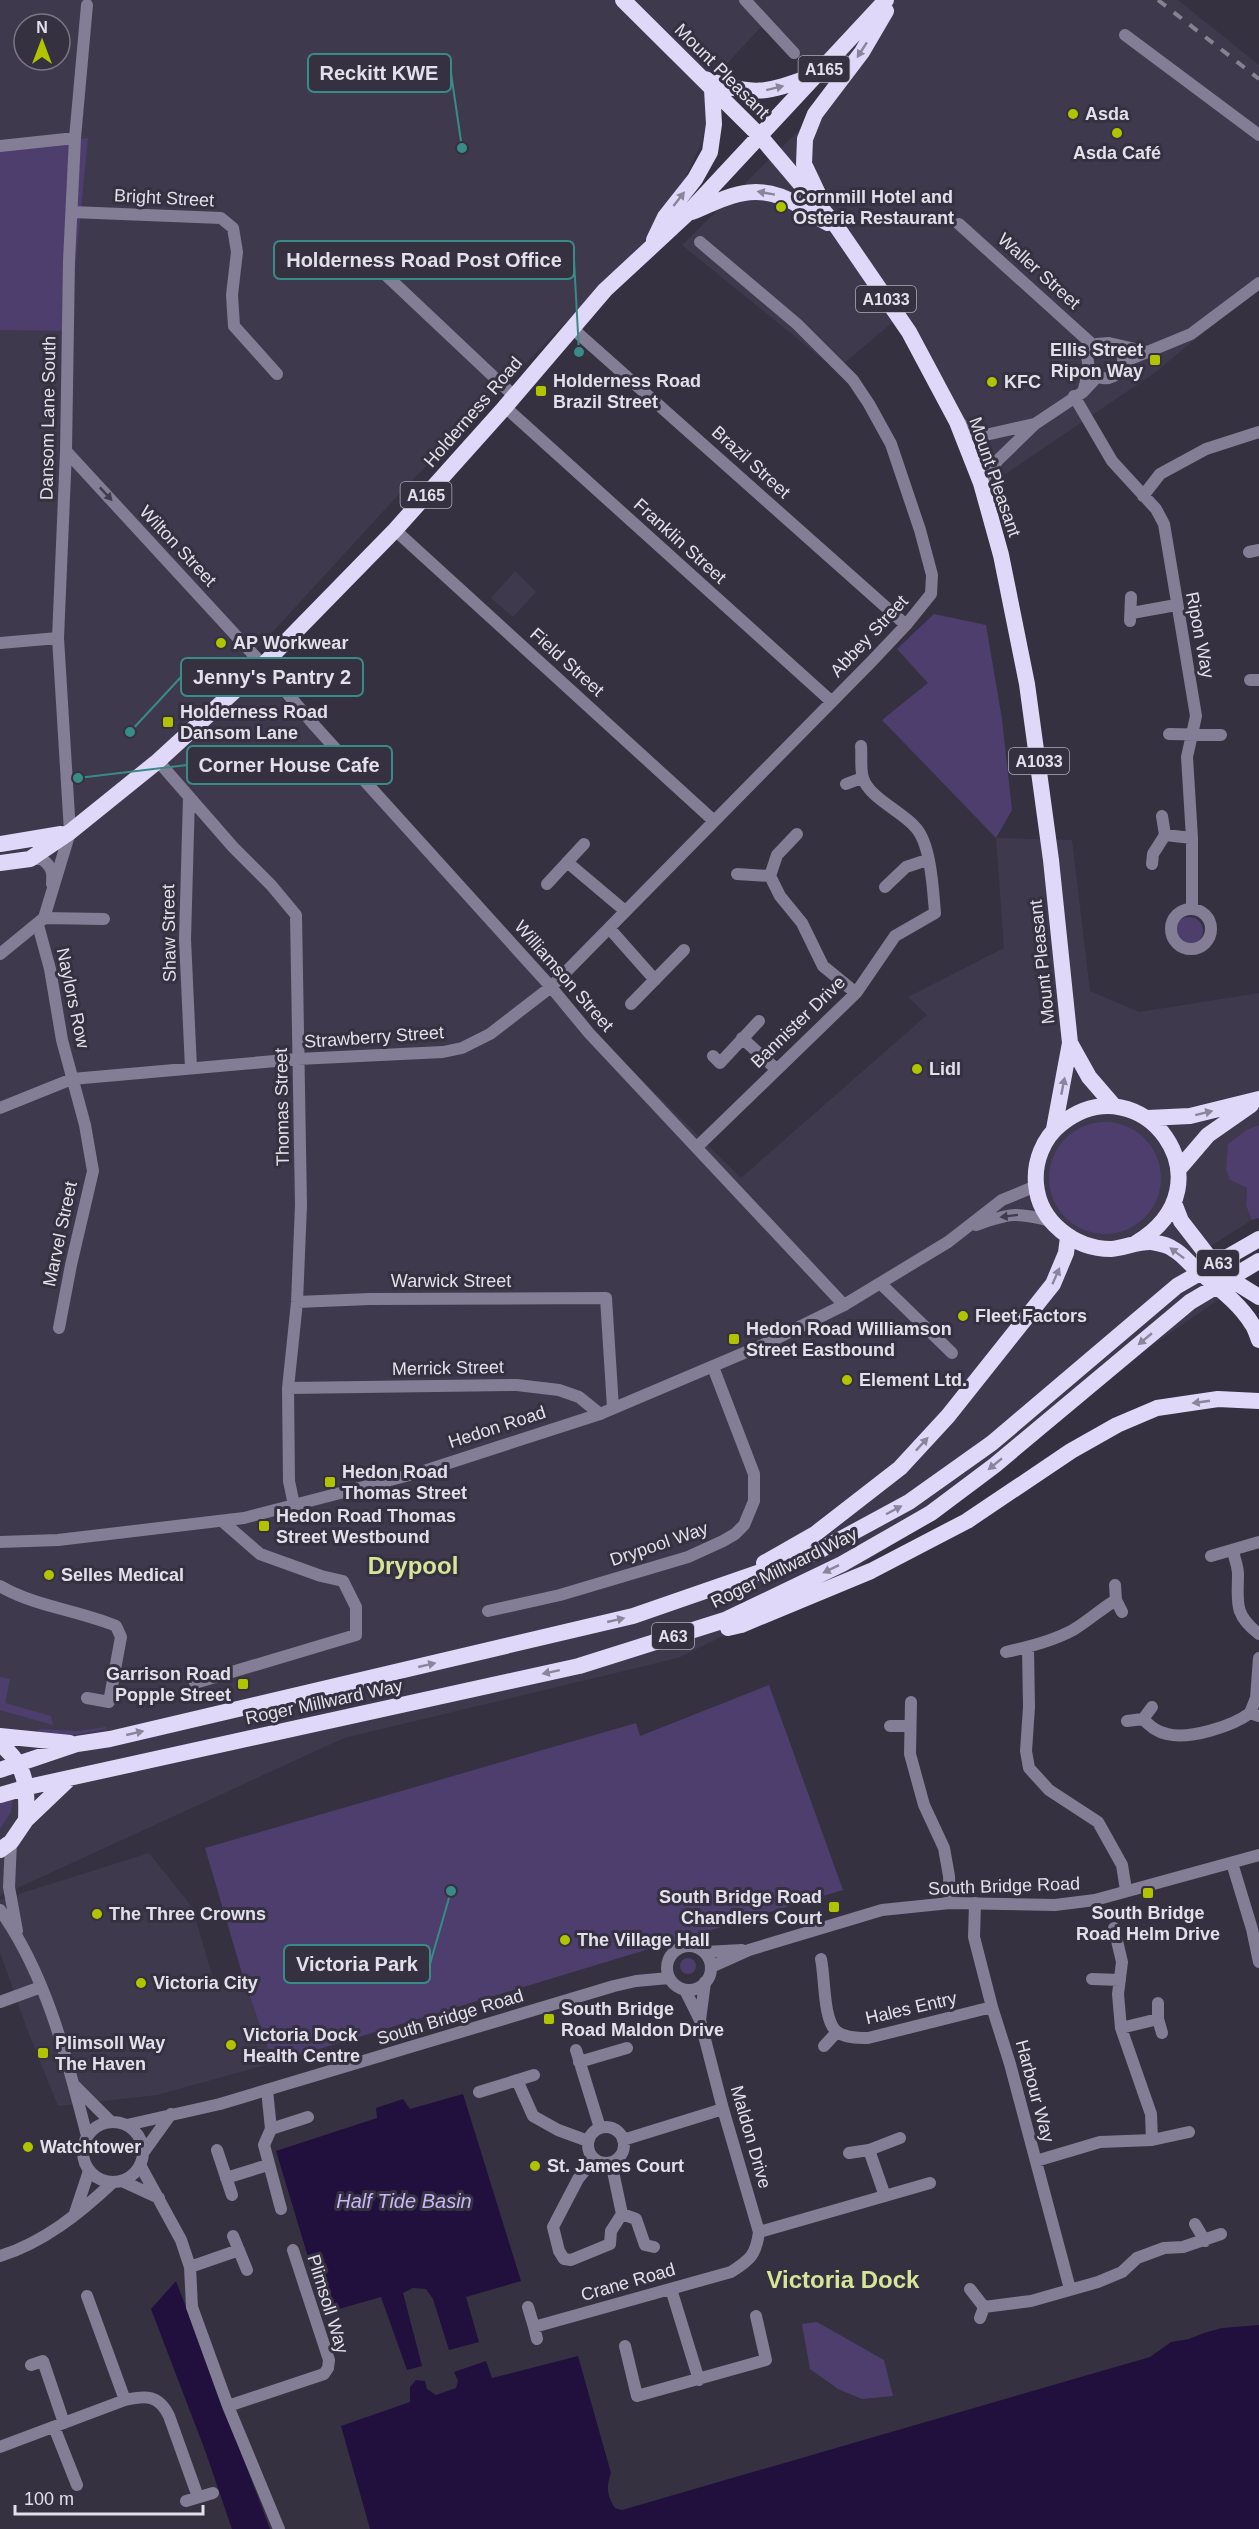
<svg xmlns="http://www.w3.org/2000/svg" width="1259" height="2529" font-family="Arial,sans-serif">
<rect width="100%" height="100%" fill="#353140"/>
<path fill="#3f394e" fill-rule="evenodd" d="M 0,0 L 739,0 L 761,27 L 722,69 L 701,144 L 662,228 L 559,329 L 400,493 L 247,660 L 531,970 L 741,1178 L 927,1015 L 908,997 L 1004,948 L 996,838 L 1072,840 L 1090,991 L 1139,1012 L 1259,993 L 1259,1125 L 1248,1129 L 1230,1180 L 1247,1188 L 1246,1206 L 1252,1220 L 1195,1256 L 1233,1290 L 1151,1346 L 978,1489 L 841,1578 L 678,1658 L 344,1738 L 0,1896 ZM 24,24 L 60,24 L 60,60 L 24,60 ZM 1100,1123 L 1117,1124 L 1132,1129 L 1147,1141 L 1156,1156 L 1161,1172 L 1151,1211 L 1137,1224 L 1117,1233 L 1098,1234 L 1084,1230 L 1062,1214 L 1050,1188 L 1050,1170 L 1054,1154 L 1064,1140 L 1078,1129 Z
M 748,0 L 1178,0 L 1259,65 L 1259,287 L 1153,374 L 998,479 L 905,312 L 836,370 L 682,245 L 835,95 Z
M 515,571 L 536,592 L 513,617 L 491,598 Z
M 149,1853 L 192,1907 L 216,1988 L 244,1980 L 273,2063 L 157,2095 L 58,2106 L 27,2029 L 0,1952 L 0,1900 Z"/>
<path fill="#4d3e6e" d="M 88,138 L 69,331 L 0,330 L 0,146 Z
M 934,614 L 986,625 L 1002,719 L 1012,810 L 996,838 L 882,720 L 928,683 L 897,649 Z
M1175 931a14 14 0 1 1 28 0a14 14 0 1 1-28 0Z
M1049 1178a56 56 0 1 1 112 0a56 56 0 1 1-112 0Z
M 1259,1125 L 1259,1218 L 1252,1220 L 1246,1206 L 1247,1188 L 1230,1180 L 1226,1170 L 1228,1144 L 1248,1129 Z
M 0,1677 L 10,1679 L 5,1703 L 51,1716 L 53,1725 L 0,1710 Z
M 769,1685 L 843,1890 L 273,2063 L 244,1980 L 205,1848 L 636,1723 L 640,1736 Z
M 106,1727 L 106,1729 L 69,1736 L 38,1733 L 39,1729 L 78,1731 Z
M 13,1796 L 11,1812 L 0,1829 L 0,1802 Z
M680 1966a8 8 0 1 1 16 0a8 8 0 1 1-16 0Z
M 817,2322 L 884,2360 L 893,2396 L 862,2399 L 838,2389 L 810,2369 L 802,2324 Z"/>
<path fill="#21103d" d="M 463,2094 L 521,2281 L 466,2297 L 479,2342 L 449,2350 L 433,2299 L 426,2289 L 413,2288 L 403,2293 L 422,2366 L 407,2370 L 381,2297 L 325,2313 L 276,2151 L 377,2118 L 376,2108 L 403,2099 L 410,2109 Z
M 176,2281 L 270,2529 L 232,2529 L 206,2453 L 151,2309 Z
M 1259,2325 L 1259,2529 L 370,2529 L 341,2426 L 410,2402 L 410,2387 L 416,2380 L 425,2381 L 427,2389 L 436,2395 L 456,2388 L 458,2381 L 454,2372 L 486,2361 L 492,2378 L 578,2356 L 611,2473 C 606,2487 607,2496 615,2508 L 622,2510 L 1150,2357 L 1171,2342 L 1189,2339 L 1204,2333 L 1222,2328 Z"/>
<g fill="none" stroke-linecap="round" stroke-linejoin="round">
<path stroke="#837d95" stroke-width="12" d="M 745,0 L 794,53
M 1125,35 L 1259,135
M 0,146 L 75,138
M 72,212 L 221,218 L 233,228 L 237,252 L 232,295 L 234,326 L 277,374
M 959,224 L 1094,346
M 355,246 L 514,396
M 572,328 L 906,625
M 1123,362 L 1191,334 L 1259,283
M 1091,373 C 1106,385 1125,375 1123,356
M 1084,389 L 1089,369 L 1087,356 L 1097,344 L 1109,343 L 1148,352
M 1074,396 L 1112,461 L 1156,509 L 1164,524 L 1196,716 L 1187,757 L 1192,838 L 1192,909
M 505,407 L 832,702
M 957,422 L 981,436 L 1034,424
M 66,451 L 263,665 L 315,726 L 551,987 L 589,1033 L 844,1305
M 981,483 L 998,460 L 1035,424 L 1083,392 L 1097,377
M 1143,496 L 1160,474 L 1206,449 L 1259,432
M 395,530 L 714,821
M 1249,552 L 1259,550
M 1132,613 L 1176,605
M 1130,621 L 1131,597
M 0,643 L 58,638
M 1250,680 L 1259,680
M 1169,734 L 1221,735
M 158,761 L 233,847 L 271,885 L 296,915 L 301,1205 L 297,1302 L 288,1388 L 289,1481 L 294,1505
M 846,784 L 862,778
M 189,797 L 185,939 L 191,1068
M 70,832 L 58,638 L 66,451 L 69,261 L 75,138 L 87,5
M 797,834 L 777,855 L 770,876 L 780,896 L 802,923 L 823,966 L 856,993
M 1165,835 L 1192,838
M 30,859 L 42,859 C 52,867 53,872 52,884
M 567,862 L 624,910
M 1152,864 L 1153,854 L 1165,835 L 1162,816
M 737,874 L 770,876
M 547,884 L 584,844
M 885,887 L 906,867 L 927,860
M1171 929a20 20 0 1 1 40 0a20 20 0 1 1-40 0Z
M 44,918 L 104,919
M 38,925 L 50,969 L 62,1040 L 85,1125 L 93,1171 L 71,1265 L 59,1328
M 609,928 L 655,980
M 631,1004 L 684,950
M 742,1038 L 776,1069
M 713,1056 L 720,1063 L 759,1021
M 0,1108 L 72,1079 L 298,1059 L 443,1052 L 462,1048 L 490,1034 L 551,987 L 871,662 L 906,625 L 931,594 L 932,575 L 920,530 L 891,444 L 869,404 L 853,380 L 797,324 L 700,242
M 697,1147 L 856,993 L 895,936 L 935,913 C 933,890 931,845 916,828 C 903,812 869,798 863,778 C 860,769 862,755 861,746
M 881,1284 L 952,1353
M 297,1302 L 370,1299 L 606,1298 L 613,1408
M 288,1388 L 517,1385 L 559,1390 L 579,1397 L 600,1414
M 1233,1550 C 1234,1558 1238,1566 1238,1574 C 1238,1602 1233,1614 1259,1634
M 1211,1556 L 1259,1542
M 1115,1585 L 1116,1600 L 1122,1612
M 0,1586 C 36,1607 78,1610 116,1626 L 121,1637 L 109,1702 L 87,1698
M 488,1611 L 560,1595 L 688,1557 L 723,1541 L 735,1534 L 744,1525 L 754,1501 L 754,1474 L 713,1367
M 1028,1648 L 1029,1707 L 1026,1751 L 1029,1768 L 1049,1790 L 1098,1822 L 1122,1865 L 1126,1890
M 1006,1652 C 1029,1647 1053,1641 1073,1630 C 1088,1621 1101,1609 1116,1600
M 195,1683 L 356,1635 L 356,1607 L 343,1581 L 321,1576 L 260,1554 L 222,1521
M 911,1702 L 910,1754 L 924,1805 L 944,1848 L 949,1876 L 950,1903
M 1250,1713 L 1256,1698 L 1259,1658
M 1143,1719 C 1151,1727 1157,1732 1167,1734 C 1189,1740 1233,1726 1250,1713 L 1259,1716
M 1127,1721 L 1143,1719 L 1152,1707
M 890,1726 L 910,1726
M 1232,1863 L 1252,1929 L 1259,1962
M 975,1903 L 974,1937 L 992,2007 L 1010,2064 L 1070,2289
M 1114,1928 L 1122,1962 L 1118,1994 L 1121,2028 L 1151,2114 L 1152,2140
M 821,1959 C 825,1977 823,2019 836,2031 C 844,2038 858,2038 868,2038 L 992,2007
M 1092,1979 L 1120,1980
M 0,2002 L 41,1987
M 1158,2003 L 1158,2019 L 1162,2033
M 700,2020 L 705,1982
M 1121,2028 L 1158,2019
M 824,2046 L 837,2032
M 576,2050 L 600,2128
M 579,2062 L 627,2048
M 517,2080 L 533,2116 L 558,2130 L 588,2141
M 267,2090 L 271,2129 L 264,2145 L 281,2209
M 479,2092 L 534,2075
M588 2145a18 18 0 1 1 36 0a18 18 0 1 1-36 0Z
M 271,2129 L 308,2117
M 623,2140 L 723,2109
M 217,2150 L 232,2195
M 869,2150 L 885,2196
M 849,2153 L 869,2150 L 900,2138
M 594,2159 L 578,2179 L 553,2227 L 559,2251 L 564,2259 L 571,2260 L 610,2244 L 611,2231 L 622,2214 L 611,2162
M 1036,2161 L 1100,2142 L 1152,2140 L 1189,2132
M 140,2165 L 181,2240 L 190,2267 L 192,2307 L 228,2406 L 279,2529
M 226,2178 L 268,2165
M 122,2181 L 159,2198
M 75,2213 L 89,2171
M 622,2214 L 636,2219 L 645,2245 L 654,2247
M 1195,2224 L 1205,2241
M 759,2232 L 930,2183
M 233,2236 L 247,2270
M 0,2256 C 43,2243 80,2213 112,2183
M 190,2267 L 239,2250
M 671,2289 L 699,2380
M 970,2289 L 984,2307 L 980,2318
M 87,2296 L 125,2400
M 528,2307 L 534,2327 L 731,2272 C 750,2260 756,2255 759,2232 L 723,2109 L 700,2020 L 685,1990
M 984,2307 L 1031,2301 L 1098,2282 L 1122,2272 L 1137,2258 L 1164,2248 L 1183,2247 L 1221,2234
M 534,2327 L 537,2339
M 625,2346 L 637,2396 L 766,2360 L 756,2316
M 31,2365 L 43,2361 L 64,2423
M 228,2406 L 324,2374 L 328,2368 L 329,2360 L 293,2250
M 54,2427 L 77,2485
M 0,2447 L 125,2400 C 146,2395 159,2395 169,2416 L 198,2497
M 186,2501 L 213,2493"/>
<path stroke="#837d95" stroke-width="12" d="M 0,954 L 44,918 L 70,832
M 976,1225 C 1010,1213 1016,1212 1051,1221
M 0,1542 L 58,1540 L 244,1518 L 421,1472 L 600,1414 L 765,1344 L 844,1305 L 948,1242 L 1002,1200 L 1036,1186
M 11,1842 L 9,1887 L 17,1931
M 0,1910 C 47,1976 67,2059 87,2136
M667 1968a22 22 0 1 1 44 0a22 22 0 1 1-44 0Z
M 705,1952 L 742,1950
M 711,1967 L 749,1950 L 882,1910 L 950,1903 L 1055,1905 L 1095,1900 L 1259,1855
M 75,2086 L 111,2122
M83 2152a30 30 0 1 1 60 0a30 30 0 1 1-60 0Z
M 127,2125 L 220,2104 L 614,1986 L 636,1981 L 669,1978
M 143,2153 L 171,2114"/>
<path stroke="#e0d8f8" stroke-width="16" d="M 623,0 L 759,135 L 837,227 L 909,332 L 957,422 L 981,483 L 1001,555 L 1027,684 L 1051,860 L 1070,1043 L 1054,1129
M 705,79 C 757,97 765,93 816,75
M 821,200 L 804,164 L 805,139 L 815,114 L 862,52 L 886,11
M 692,212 C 732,195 758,180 800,206 C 809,212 818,218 828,223
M 654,240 L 665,217 L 695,179 L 710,152 L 714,124 L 712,89
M 0,844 L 61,834
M 0,863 L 30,859 L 70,832 L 158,761 L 263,665 L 395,530 L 505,407 L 605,290 L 687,214 L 886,0
M 1070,1043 L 1089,1077 L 1114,1106
M 1148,1118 L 1190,1116 L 1259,1099
M 1178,1170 L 1208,1135 L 1251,1105
M 1174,1203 L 1181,1221 L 1222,1274 L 1259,1297
M 1136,1243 C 1235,1184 1141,1060 1061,1124 C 1043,1138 1034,1162 1036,1184 C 1039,1222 1075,1249 1111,1249 C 1125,1248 1138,1241 1152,1242 C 1158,1243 1168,1245 1173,1249 C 1181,1253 1187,1261 1194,1267 C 1213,1284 1238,1301 1252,1324 C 1255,1328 1257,1335 1259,1340
M 764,1563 L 815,1534 L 900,1468 L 948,1416 L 1053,1284 L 1066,1253 L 1068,1237
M 728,1628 L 741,1625 L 871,1571 L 967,1521 L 1071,1451 L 1117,1425 L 1157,1408 L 1218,1399 L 1259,1401
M 0,1736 L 70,1743
M 0,1744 C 28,1766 27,1788 26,1820
M 0,1770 L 77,1744 L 110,1739 L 633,1616 L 815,1553 L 909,1502 L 992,1443 L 1177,1286 L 1259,1239
M 0,1795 L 28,1787 L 579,1666 L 725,1620 L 842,1564 L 931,1513 L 995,1465 L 1190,1302 L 1259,1261
M 0,1850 L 11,1842 L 26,1820 L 69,1779"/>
<path stroke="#868390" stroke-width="4" stroke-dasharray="10 10" stroke-linecap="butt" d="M 1158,0 L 1259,79"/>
</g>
<defs><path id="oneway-solid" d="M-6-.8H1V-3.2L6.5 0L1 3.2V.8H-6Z" transform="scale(1.5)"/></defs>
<g fill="#8a849c">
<use href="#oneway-solid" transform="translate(862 50) rotate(123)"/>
<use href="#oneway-solid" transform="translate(775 88) rotate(-14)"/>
<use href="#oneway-solid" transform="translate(766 193) rotate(-170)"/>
<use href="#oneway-solid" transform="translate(679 199) rotate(-52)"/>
<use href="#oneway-solid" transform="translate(1063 1086) rotate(-79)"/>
<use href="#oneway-solid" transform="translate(1204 1113) rotate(-14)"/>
<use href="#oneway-solid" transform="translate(1177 1253) rotate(-143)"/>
<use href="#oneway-solid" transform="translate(1056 1276) rotate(-66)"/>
<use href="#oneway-solid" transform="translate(1145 1339) rotate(140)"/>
<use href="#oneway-solid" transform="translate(1201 1402) rotate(172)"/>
<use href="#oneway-solid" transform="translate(922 1444) rotate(-47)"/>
<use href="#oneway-solid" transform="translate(995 1464) rotate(141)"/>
<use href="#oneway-solid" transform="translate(894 1510) rotate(-28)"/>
<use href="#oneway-solid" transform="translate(831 1569) rotate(154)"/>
<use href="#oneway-solid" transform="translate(616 1620) rotate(-13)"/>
<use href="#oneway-solid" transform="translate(427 1665) rotate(-13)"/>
<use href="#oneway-solid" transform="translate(551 1672) rotate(168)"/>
<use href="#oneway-solid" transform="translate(135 1733) rotate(-13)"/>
</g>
<g fill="#413c4d">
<use href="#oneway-solid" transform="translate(106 494) rotate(47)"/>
<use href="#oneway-solid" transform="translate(1009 1216) rotate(173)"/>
</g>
<g fill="#b0c500" stroke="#353140" stroke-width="2">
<circle cx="1073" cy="114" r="6"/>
<circle cx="1117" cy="133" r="6"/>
<circle cx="781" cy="207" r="6"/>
<rect x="1149" y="354" width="12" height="12" rx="3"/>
<circle cx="992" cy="382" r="6"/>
<rect x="535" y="385" width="12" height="12" rx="3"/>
<circle cx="221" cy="643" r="6"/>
<rect x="162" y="716" width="12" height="12" rx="3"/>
<circle cx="917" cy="1069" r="6"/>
<circle cx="963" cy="1316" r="6"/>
<rect x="728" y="1333" width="12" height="12" rx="3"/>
<circle cx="847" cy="1380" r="6"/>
<rect x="324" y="1476" width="12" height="12" rx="3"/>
<rect x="258" y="1520" width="12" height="12" rx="3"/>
<circle cx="49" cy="1575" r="6"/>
<rect x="237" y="1678" width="12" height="12" rx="3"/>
<rect x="1142" y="1887" width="12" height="12" rx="3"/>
<rect x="828" y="1901" width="12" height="12" rx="3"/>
<circle cx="97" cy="1914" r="6"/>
<circle cx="565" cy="1940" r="6"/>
<circle cx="141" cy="1983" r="6"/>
<rect x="543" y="2013" width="12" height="12" rx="3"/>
<circle cx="231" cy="2045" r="6"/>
<rect x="37" y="2047" width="12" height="12" rx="3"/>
<circle cx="28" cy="2147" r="6"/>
<circle cx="535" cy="2166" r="6"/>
</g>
<g text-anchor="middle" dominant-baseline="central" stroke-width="6" stroke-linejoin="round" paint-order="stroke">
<g fill="#353140" stroke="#aeacb7" stroke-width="1.5">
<rect x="798.5" y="56" width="51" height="26" rx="4.5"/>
<rect x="856" y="286" width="60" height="26" rx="4.5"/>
<rect x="400.5" y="482" width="51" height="26" rx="4.5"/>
<rect x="1009" y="748" width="60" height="26" rx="4.5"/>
<rect x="1197" y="1250" width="42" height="26" rx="4.5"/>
<rect x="652" y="1623" width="42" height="26" rx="4.5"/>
</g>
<g font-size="16" font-weight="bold" fill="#e2e0ea">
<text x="824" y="69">A165</text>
<text x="886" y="299">A1033</text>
<text x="426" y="495">A165</text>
<text x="1039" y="761">A1033</text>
<text x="1218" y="1263">A63</text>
<text x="673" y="1636">A63</text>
</g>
<g font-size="18" fill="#e2e0ea" stroke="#353140">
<text transform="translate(722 71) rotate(45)">Mount Pleasant</text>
<text transform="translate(164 198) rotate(3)">Bright Street</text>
<text transform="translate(1039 271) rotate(42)">Waller Street</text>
<text transform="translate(473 412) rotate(-49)">Holderness Road</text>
<text transform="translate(48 418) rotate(-89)">Dansom Lane South</text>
<text transform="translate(751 462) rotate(42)">Brazil Street</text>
<text transform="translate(995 477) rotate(71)">Mount Pleasant</text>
<text transform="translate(680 541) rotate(42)">Franklin Street</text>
<text transform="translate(178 546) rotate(47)">Wilton Street</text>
<text transform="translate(1200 635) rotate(79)">Ripon Way</text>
<text transform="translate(869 636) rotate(-47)">Abbey Street</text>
<text transform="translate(567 662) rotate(42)">Field Street</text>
<text transform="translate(169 933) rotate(-91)">Shaw Street</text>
<text transform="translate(1042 962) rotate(-96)">Mount Pleasant</text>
<text transform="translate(564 976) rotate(49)">Williamson Street</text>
<text transform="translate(73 998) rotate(78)">Naylors Row</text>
<text transform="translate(798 1022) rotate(-44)">Bannister Drive</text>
<text transform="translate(374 1037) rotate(-4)">Strawberry Street</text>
<text transform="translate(282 1107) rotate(-91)">Thomas Street</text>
<text transform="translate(60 1234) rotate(-78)">Marvel Street</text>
<text x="451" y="1281">Warwick Street</text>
<text transform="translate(448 1368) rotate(-1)">Merrick Street</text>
<text transform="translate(497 1427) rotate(-18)">Hedon Road</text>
<text transform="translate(659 1544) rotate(-19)">Drypool Way</text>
<text transform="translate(784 1568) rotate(-26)">Roger Millward Way</text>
<text transform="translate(324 1702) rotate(-12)">Roger Millward Way</text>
<text transform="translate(1004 1886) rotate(-2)">South Bridge Road</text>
<text transform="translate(911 2008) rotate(-13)">Hales Entry</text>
<text transform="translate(450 2017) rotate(-17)">South Bridge Road</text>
<text transform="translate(1035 2091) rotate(75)">Harbour Way</text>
<text transform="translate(751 2137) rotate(74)">Maldon Drive</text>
<text transform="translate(628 2282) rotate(-16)">Crane Road</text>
<text transform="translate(328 2304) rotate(73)">Plimsoll Way</text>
</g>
<g font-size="18" font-weight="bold" fill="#e2e0ea" stroke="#353140" text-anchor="start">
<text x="1085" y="114">Asda</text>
<text x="1117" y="153" text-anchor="middle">Asda Café</text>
<text x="793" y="197">Cornmill Hotel and<tspan x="793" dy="21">Osteria Restaurant</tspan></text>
<text x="1143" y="350" text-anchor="end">Ellis Street<tspan x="1143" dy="21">Ripon Way</tspan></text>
<text x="553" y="381">Holderness Road<tspan x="553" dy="21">Brazil Street</tspan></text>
<text x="1004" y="382">KFC</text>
<text x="233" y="643">AP Workwear</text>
<text x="180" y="712">Holderness Road<tspan x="180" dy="21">Dansom Lane</tspan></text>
<text x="929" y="1069">Lidl</text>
<text x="975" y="1316">Fleet Factors</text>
<text x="746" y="1329">Hedon Road Williamson<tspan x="746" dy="21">Street Eastbound</tspan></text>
<text x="859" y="1380">Element Ltd.</text>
<text x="342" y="1472">Hedon Road<tspan x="342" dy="21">Thomas Street</tspan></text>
<text x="276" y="1516">Hedon Road Thomas<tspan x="276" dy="21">Street Westbound</tspan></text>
<text x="61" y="1575">Selles Medical</text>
<text x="231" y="1674" text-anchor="end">Garrison Road<tspan x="231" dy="21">Popple Street</tspan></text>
<text x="822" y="1897" text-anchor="end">South Bridge Road<tspan x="822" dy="21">Chandlers Court</tspan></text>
<text x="1148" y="1913" text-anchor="middle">South Bridge<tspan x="1148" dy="21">Road Helm Drive</tspan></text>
<text x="109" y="1914">The Three Crowns</text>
<text x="577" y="1940">The Village Hall</text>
<text x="153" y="1983">Victoria City</text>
<text x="561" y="2009">South Bridge<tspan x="561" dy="21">Road Maldon Drive</tspan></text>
<text x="243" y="2035">Victoria Dock<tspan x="243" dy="21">Health Centre</tspan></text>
<text x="55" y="2043">Plimsoll Way<tspan x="55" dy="21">The Haven</tspan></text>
<text x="40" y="2147">Watchtower</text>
<text x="547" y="2166">St. James Court</text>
</g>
<g font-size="20" font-style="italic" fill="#c8b6f6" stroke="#353140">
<text x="404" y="2201">Half Tide Basin</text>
</g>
<g font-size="24" font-weight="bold" fill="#d6e598" stroke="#353140">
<text x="413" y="1565">Drypool</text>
<text x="843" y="2279">Victoria Dock</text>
</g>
</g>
<path fill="none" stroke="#398b87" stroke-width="2" d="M462 148L451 73M579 352L574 260M130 732L181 677M78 778L187 765M451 1891L430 1964"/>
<g fill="#398b87" stroke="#353140" stroke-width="2">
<circle cx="462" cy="148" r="6"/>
<circle cx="579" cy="352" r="6"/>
<circle cx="130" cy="732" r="6"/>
<circle cx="78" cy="778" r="6"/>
<circle cx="451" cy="1891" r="6"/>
</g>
<g fill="#353140" stroke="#398b87" stroke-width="2">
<rect x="308" y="54" width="143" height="38" rx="6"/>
<rect x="274" y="241" width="300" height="38" rx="6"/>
<rect x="181" y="658" width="182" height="38" rx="6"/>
<rect x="187" y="746" width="205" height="38" rx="6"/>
<rect x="284" y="1945" width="146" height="38" rx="6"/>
</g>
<g font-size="20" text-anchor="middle" font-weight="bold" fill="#e2e0ea">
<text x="379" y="80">Reckitt KWE</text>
<text x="424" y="267">Holderness Road Post Office</text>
<text x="272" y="684">Jenny's Pantry 2</text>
<text x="289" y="772">Corner House Cafe</text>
<text x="357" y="1971">Victoria Park</text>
</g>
<g transform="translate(42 42)"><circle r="28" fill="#353140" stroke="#7a7784" stroke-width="1.5"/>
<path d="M0-4.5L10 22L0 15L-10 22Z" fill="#b0c500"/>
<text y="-9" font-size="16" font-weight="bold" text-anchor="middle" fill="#e2e0ea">N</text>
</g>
<path d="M15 2505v9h188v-9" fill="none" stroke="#e2e0ea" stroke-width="3"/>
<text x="24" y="2505" font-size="18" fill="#e2e0ea" stroke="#353140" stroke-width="4.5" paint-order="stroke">100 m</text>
</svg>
